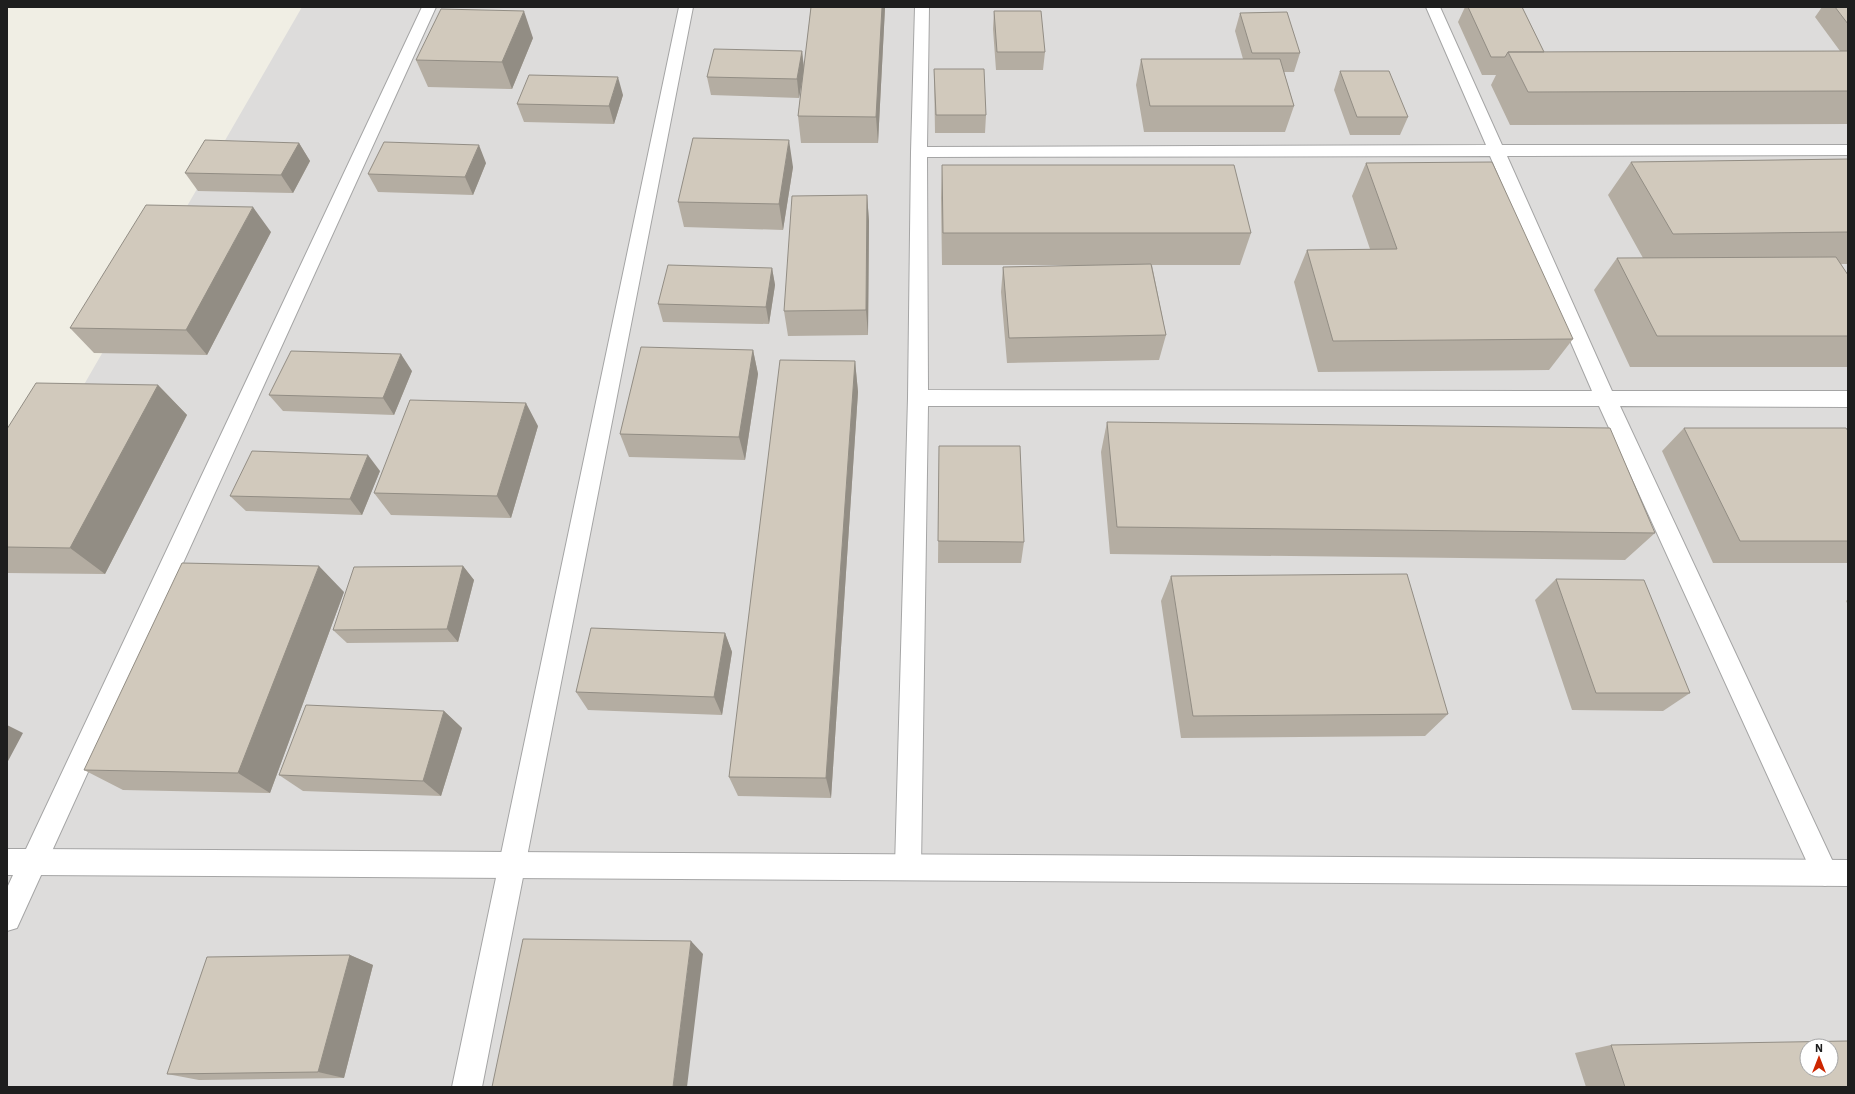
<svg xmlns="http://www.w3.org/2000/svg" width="1855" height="1094" font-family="'IBM Plex Sans',sans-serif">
<rect width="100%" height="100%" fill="#f0eee4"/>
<path fill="#dddcdb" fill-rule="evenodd" d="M 302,7 L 1848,7 L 1848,1087 L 7,1087 L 7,518 ZM 1807,1046 L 1831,1046 L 1831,1070 L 1807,1070 Z"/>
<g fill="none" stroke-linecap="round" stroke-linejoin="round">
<defs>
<path id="minor" d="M 422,7 L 436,7 L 17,928 L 7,931 L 7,888 L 13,875 L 7,875 L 7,849 L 26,849 Z
M 679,7 L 693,7 L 482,1087 L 452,1087 Z
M 915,7 L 929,7 L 927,147 L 1486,145 L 1426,7 L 1440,7 L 1502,145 L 1848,145 L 1848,155 L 1507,156 L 1612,391 L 1848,391 L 1848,407 L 1620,406 L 1834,864 L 1838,873 L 1834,882 L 1825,886 L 1816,882 L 1599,406 L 928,406 L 921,867 L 917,876 L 908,880 L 899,876 L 895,867 L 908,398 L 911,152 ZM 1490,156 L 1592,391 L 928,390 L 927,157 Z"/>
<path id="tertiary" d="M 32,849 L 1848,860 L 1848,886 L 32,875 L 23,871 L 19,862 L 23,853 Z"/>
</defs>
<use href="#minor" stroke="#a5a5a5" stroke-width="2"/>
<use href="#tertiary" stroke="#a5a5a5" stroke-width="2"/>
<use href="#minor" fill="#fff" fill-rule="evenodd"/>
<use href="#tertiary" fill="#fff" fill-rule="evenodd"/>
</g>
<path fill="#b4ada2" d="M 811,7 L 885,7 L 878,143 L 801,143 L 798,116 L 802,82 L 799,98 L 711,95 L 707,77 L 802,51 L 804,67 Z
M 1465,7 L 1522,7 L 1544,52 L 1840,51 L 1815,17 L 1822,7 L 1848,7 L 1848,124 L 1510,125 L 1491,85 L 1496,75 L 1482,75 L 1458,22 Z
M 994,11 L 1045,52 L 1043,70 L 996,70 L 993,29 Z
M 1240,13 L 1300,53 L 1294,72 L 1284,72 L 1294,106 L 1285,132 L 1144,132 L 1136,85 L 1141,59 L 1243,59 L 1235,31 Z
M 533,38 L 512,89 L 428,87 L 416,60 Z
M 934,69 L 986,115 L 985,133 L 935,133 Z
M 1340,71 L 1408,117 L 1400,135 L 1350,135 L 1334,90 Z
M 623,95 L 614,124 L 524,122 L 517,104 Z
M 299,143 L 310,161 L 293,193 L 198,191 L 185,173 Z
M 1848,159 L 1848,264 L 1841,264 L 1848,275 L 1848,367 L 1630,367 L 1594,290 L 1617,258 L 1643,258 L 1608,195 L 1631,162 Z
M 486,163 L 473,195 L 378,192 L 368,174 Z
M 1366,163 L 1573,339 L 1549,370 L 1318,372 L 1294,282 L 1307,250 L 1370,249 L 1352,196 Z
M 942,165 L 1251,233 L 1240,265 L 1152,265 L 1166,335 L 1159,360 L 1007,363 L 1001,292 L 1003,267 L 1103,265 L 942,265 L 941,198 Z
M 793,167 L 783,230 L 684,227 L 678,202 Z
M 867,195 L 869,221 L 868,335 L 788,336 L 784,311 Z
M 271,232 L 207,355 L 94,353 L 70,328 Z
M 772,268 L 775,285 L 769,324 L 663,322 L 658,304 Z
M 753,350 L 758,374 L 745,460 L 629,457 L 620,434 Z
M 855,361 L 858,392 L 831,798 L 738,796 L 729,777 Z
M 412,371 L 394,415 L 283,411 L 269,395 Z
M 158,385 L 187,415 L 105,574 L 7,573 L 7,429 Z
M 1107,422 L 1655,533 L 1625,560 L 1110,554 L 1101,452 Z
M 538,426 L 511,518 L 391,515 L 374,493 Z
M 1684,428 L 1848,431 L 1848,563 L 1713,563 L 1662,451 Z
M 939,446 L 1024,542 L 1021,563 L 938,563 Z
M 380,471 L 362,515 L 246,511 L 230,496 Z
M 463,566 L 474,580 L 458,642 L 347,643 L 333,630 Z
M 1171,576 L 1448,714 L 1425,736 L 1181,738 L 1161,601 Z
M 1556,579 L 1690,693 L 1663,711 L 1572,710 L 1535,600 Z
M 344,592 L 270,793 L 123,790 L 84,770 Z
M 1848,599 L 1848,605 L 1846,601 Z
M 725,633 L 732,652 L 722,715 L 588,710 L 576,692 Z
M 444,711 L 462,728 L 441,796 L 303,791 L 279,775 Z
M 350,955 L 373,965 L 344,1078 L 199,1080 L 167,1074 Z
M 1611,1045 L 1848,1087 L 1586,1087 L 1575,1053 Z"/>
<path fill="#928d84" d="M 882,7 L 885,7 L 885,8 L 878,143 L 876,117 Z
M 524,11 L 533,38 L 512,89 L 502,62 Z
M 802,51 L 804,70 L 799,98 L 797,79 Z
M 618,77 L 623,95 L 614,124 L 609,106 Z
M 789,140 L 793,167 L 783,230 L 779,204 Z
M 299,143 L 310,161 L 293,193 L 281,175 Z
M 479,145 L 486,163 L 473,195 L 465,177 Z
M 867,195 L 869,221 L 868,335 L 866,310 Z
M 253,207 L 271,232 L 207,355 L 186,330 Z
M 772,268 L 775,285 L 769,324 L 766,307 Z
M 753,350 L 758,374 L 745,460 L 739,437 Z
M 401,354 L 412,371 L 394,415 L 383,398 Z
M 855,361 L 858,392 L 831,798 L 826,778 Z
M 158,385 L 187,415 L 105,574 L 70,548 Z
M 526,403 L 538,426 L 511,518 L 497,496 Z
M 368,455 L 380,471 L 362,515 L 350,499 Z
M 319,566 L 344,592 L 270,793 L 238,773 Z
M 463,566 L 474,580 L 458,642 L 447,629 Z
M 725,633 L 732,652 L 722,715 L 714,697 Z
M 444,711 L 462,728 L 441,796 L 423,781 Z
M 7,725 L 23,733 L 7,763 Z
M 691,941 L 703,954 L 687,1087 L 673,1087 Z
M 350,955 L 373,965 L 344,1078 L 318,1072 Z"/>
<path fill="#d1c9bc" stroke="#928d84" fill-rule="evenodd" d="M 811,7 L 882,7 L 876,117 L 798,116 Z
M 1468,7 L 1522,7 L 1544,52 L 1508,52 L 1505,57 L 1491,57 Z
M 1835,7 L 1848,7 L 1848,24 Z
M 441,9 L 524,11 L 502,62 L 416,60 Z
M 994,11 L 1041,11 L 1045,52 L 997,52 Z
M 1287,12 L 1300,53 L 1252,53 L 1240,13 Z
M 714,49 L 802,51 L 797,79 L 707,77 Z
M 1848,51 L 1848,91 L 1528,92 L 1508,52 Z
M 1141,59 L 1280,59 L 1294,106 L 1150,106 Z
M 934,69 L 984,69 L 986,115 L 936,115 Z
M 1340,71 L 1389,71 L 1408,117 L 1357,117 Z
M 529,75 L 618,77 L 609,106 L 517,104 Z
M 693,138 L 789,140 L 779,204 L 678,202 Z
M 205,140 L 299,143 L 281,175 L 185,173 Z
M 384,142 L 479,145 L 465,177 L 368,174 Z
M 1848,159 L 1848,232 L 1673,234 L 1631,162 Z
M 1492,162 L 1573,339 L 1333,341 L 1307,250 L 1397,249 L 1366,163 Z
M 942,165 L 1234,165 L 1251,233 L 943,233 Z
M 867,195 L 866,310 L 784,311 L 792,196 Z
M 146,205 L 253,207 L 186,330 L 70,328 Z
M 1836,257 L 1848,275 L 1848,336 L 1657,336 L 1617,258 Z
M 1151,264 L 1166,335 L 1009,338 L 1003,267 Z
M 668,265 L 772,268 L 766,307 L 658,304 Z
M 641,347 L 753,350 L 739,437 L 620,434 Z
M 291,351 L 401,354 L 383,398 L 269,395 Z
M 780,360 L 855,361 L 826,778 L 729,777 Z
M 36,383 L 158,385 L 70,548 L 7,547 L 7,429 Z
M 410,400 L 526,403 L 497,496 L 374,493 Z
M 1107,422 L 1610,428 L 1655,533 L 1117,527 Z
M 1684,428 L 1846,428 L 1848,431 L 1848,541 L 1740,541 Z
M 939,446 L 1020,446 L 1024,542 L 938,541 Z
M 252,451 L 368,455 L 350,499 L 230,496 Z
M 182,563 L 319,566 L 238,773 L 84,770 Z
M 463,566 L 447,629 L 333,630 L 354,567 Z
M 1407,574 L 1448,714 L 1193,716 L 1171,576 Z
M 1556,579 L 1644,580 L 1690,693 L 1596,693 Z
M 591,628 L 725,633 L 714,697 L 576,692 Z
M 306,705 L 444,711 L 423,781 L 279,775 Z
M 523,939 L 691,941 L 673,1087 L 492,1087 Z
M 350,955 L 318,1072 L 167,1074 L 207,957 Z
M 1848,1041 L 1848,1087 L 1625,1087 L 1611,1045 ZM 1807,1046 L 1831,1046 L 1831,1070 L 1807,1070 Z"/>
<rect width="1855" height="1094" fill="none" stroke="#1e1e1e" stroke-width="16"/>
<g transform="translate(1819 1058)"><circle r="19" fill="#ffffff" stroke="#a5a5a5"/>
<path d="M0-3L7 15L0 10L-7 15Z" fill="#cd2600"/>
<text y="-6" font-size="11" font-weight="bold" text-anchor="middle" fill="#1e1e1e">N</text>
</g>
</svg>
